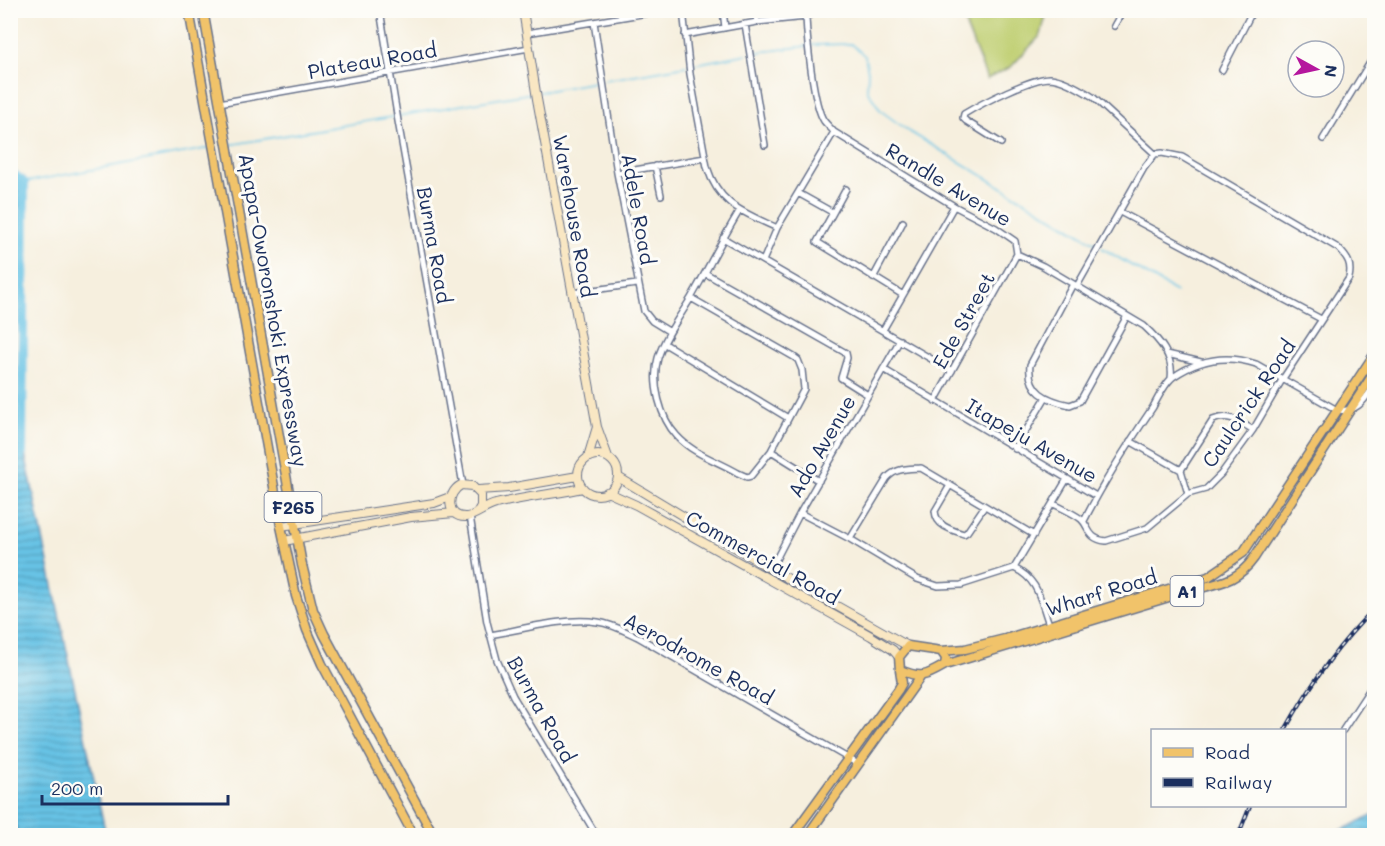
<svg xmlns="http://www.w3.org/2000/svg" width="1385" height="846" font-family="Mali,sans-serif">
<defs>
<pattern id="water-rules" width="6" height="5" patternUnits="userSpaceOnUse" patternTransform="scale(1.5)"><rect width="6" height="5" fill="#67c3e5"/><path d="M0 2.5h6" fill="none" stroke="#549fbd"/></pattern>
</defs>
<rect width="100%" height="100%" fill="#fdfcf7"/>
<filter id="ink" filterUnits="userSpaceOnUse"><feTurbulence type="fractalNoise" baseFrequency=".0167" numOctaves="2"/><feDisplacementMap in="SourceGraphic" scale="12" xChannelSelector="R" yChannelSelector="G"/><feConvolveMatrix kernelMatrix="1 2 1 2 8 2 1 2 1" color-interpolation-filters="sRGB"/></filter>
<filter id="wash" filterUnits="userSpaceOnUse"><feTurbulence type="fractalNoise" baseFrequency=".008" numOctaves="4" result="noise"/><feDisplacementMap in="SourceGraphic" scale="24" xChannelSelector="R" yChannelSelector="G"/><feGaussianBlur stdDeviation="1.35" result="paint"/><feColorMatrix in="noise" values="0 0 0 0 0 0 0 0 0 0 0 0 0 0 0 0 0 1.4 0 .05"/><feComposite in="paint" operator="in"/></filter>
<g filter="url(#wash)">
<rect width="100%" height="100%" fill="#f6efde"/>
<path fill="#c0cf72" stroke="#6e7f68" stroke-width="1.5" d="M 977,11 L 977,10 L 1047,11 L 1041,35 L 1011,67 L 987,79 L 964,21 L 976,15 Z"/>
<path fill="url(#water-rules)" stroke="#4179a2" stroke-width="1.5" d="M 24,177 C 31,189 23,198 17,208 L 19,227 L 11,235 L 11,179 Z
M 11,388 L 106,835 L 11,835 Z
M 1374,815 L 1374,835 L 1331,835 Z"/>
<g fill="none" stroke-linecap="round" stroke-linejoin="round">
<path stroke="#67c3e5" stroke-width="1.5" d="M 812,45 L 851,44 L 865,56 L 868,72 L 867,90 L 881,111 L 910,132 L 1098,245
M 752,53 L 807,46
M 690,65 L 747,54
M 605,80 L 686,66
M 540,92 L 600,81
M 229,145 L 532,93
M 26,182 L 210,148
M 1102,248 L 1176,292"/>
<path stroke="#67c3e5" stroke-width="10" d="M 10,172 L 24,183 L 22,453"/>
<path stroke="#325b86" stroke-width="1.5" stroke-dasharray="8 6" stroke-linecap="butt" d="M 10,810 L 19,836"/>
</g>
</g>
<g filter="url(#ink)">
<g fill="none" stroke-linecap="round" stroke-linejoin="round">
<defs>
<path id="street" d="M 380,10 L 398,121 L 463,485
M 683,10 L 690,74 L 707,167 C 719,205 743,212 777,228
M 723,10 L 725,28
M 755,10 L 757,22
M 806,17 C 807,39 813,105 824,121 C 827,125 831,128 834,132 L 954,206 L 996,228 L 1015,241 L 1017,254
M 594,22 L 617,173 L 644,311 L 652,321 L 670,332
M 745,24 L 765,145
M 1114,26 L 1123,10
M 527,33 L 665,10
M 685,35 L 757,22 L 806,17 L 819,10
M 1222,70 L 1253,10
M 219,103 L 529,48
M 1323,139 L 1374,56
M 1001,143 L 966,121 L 963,118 L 964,114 C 982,103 1031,78 1050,78 C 1064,79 1082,90 1093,97 L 1155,154
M 655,166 L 661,195
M 617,173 L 705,158
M 846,189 L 817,242 L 903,295
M 798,193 L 832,212
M 1120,212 L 1321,319
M 723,238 L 952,371
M 1017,254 L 1043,266 L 1144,326 C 1159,340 1174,356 1171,378
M 763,261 L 777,228 L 834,132
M 705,273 L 846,353 L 847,358 L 841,378 L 868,395
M 873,278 L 903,222
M 1073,284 L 1030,365 C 1027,392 1047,400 1070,405 L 1080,401 L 1127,316
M 572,293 L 637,284
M 691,298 L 794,357 L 798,360 L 802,370 L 804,389 L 771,451 L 751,476 L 747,477 L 738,473 C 718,461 693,454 677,436 C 660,418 651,382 658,358 C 664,338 680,316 691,298 C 708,269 722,239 740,210
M 883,330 L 954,206
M 665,344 L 788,418
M 1167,354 L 1201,362
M 883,369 L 1096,496
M 935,401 L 1017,254
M 1130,441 L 1181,470 L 1188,494
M 1015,449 L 1046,397
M 771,451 L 819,481
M 1181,470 L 1213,420 C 1229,413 1240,422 1253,430
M 949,487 L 935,511 C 936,526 951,530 964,534 L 967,532 L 984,507
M 1054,504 C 1063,509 1073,513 1081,519 C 1090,527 1087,539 1106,541 L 1147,528 L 1188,494 L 1206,489 L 1221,474 L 1253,430 L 1282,380 L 1349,278 C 1352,264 1348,258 1338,248 L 1182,157 L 1162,153 L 1155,154 L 1144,168 L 1077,286
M 800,513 L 850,539 L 917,579 L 938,586 L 961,585 L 1014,568 L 1067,479
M 470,516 L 487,622 L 497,660 L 513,696 L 597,836
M 1084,521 C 1104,481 1128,444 1153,407 C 1158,398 1165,383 1173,377 C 1199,359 1226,354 1256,364 L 1337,410 C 1357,413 1364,401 1374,386
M 850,539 L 887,478 C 896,468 907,469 921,468 L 1034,535
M 1014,568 C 1039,580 1040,600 1049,624
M 771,569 L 800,513 L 900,340
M 490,635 C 524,629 563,617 598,622 C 612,624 625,631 638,637 L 858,764
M 1343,730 L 1374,683"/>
<path id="secondary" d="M 523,10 L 537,99 L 597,427 L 608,457
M 1368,10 L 1374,14
M578 475a20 20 0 1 1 40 0a20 20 0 1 1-40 0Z
M 588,457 L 597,427
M 618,477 L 771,569 L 908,646
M 478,490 L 509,488 L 578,476
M 607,492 L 636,505 L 871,636 L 893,650 L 899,657
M 478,511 L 481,506 L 481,495 L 472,486 L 461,485 C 446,493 446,518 466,517 C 474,517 486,506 496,504 C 524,497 554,494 583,488
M 281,526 L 434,503 L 450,497
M 284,541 L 411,517 L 454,513"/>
<path id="primary" d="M 189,10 L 281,526 L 296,596 L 307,630 L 322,664 L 414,836
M 203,10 L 302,565 L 313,610 L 324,634 L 434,836
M 908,646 L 941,651 L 946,658 L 945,665 C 926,676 922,679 900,670 L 899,657 Z
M 941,651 L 965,649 L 1005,639 L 1208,577 L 1243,553 L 1374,355
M 945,665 L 1192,590 C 1219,583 1237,582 1254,558 L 1374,373
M 792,836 L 898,690 L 902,683 L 900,670
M 807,836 L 921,676"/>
</defs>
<use href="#street" stroke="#68728b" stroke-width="8"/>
<use href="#secondary" stroke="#68728b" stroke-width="10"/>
<use href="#primary" stroke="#68728b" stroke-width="11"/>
<use href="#street" stroke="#fff" stroke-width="5"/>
<use href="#secondary" stroke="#f9e7c3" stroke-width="8"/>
<use href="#primary" stroke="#f1c36a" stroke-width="8"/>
<defs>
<path id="rail" d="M 1285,730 C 1309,687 1338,644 1374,609
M 1238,836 L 1250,806"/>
</defs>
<use href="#rail" stroke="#1b2f5e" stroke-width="4"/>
<use href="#rail" stroke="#fdfcf7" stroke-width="1.5" stroke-dasharray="4.5" stroke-linecap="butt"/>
</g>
</g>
<g text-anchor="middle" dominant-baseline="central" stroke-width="6" stroke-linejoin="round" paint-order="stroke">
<g fill="#fdfcf7" stroke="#5f6c8c" stroke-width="1.5">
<rect x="264.5" y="492" width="57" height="30" rx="4.5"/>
<rect x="1170.5" y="576" width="33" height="30" rx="4.5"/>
</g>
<g font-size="18" font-weight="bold" fill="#1b2f5e">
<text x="293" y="507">F265</text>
<text x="1187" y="591">A1</text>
</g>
<g font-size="20" fill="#1b2f5e" stroke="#fdfcf7">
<text transform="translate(372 60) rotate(-10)">Plateau Road</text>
<text transform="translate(949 184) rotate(31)">Randle Avenue</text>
<text transform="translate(639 209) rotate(80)">Adele Road</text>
<text transform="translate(575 216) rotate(80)">Warehouse Road</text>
<text transform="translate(435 245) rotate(80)">Burma Road</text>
<text transform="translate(274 310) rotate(80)">Apapa-Oworonshoki Expressway</text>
<text transform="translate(963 320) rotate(-61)">Ede Street</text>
<text transform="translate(1248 403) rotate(-56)">Caulcrick Road</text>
<text transform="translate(1032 440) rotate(30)">Itapeju Avenue</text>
<text transform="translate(821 446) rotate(-60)">Ado Avenue</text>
<text transform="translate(763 557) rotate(29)">Commercial Road</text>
<text transform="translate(1101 592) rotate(-17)">Wharf Road</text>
<text transform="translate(699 658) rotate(29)">Aerodrome Road</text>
<text transform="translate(542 709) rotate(61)">Burma Road</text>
</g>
</g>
<rect width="1385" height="846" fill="none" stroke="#fdfcf7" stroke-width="36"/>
<rect x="1151" y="729" width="195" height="78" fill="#fdfcf7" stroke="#a3aaba" stroke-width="1.5"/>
<rect x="1163" y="748" width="30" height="9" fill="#f1c36a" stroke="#a3aaba" stroke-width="1.5"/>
<text x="1205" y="759" font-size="18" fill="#1b2f5e">Road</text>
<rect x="1163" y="778" width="30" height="9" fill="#1b2f5e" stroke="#a3aaba" stroke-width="1.5"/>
<text x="1205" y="789" font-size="18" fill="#1b2f5e">Railway</text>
<g transform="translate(1316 69) rotate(98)"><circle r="28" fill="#fdfcf7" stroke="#a3aaba" stroke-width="1.5"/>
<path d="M0-4.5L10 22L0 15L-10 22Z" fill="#b5179e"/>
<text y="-9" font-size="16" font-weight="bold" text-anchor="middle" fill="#1b2f5e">N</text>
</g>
<path d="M42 795v9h186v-9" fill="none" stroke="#1b2f5e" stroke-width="3"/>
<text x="51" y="795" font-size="18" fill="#1b2f5e" stroke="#fdfcf7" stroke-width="4.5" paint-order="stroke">200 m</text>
</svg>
